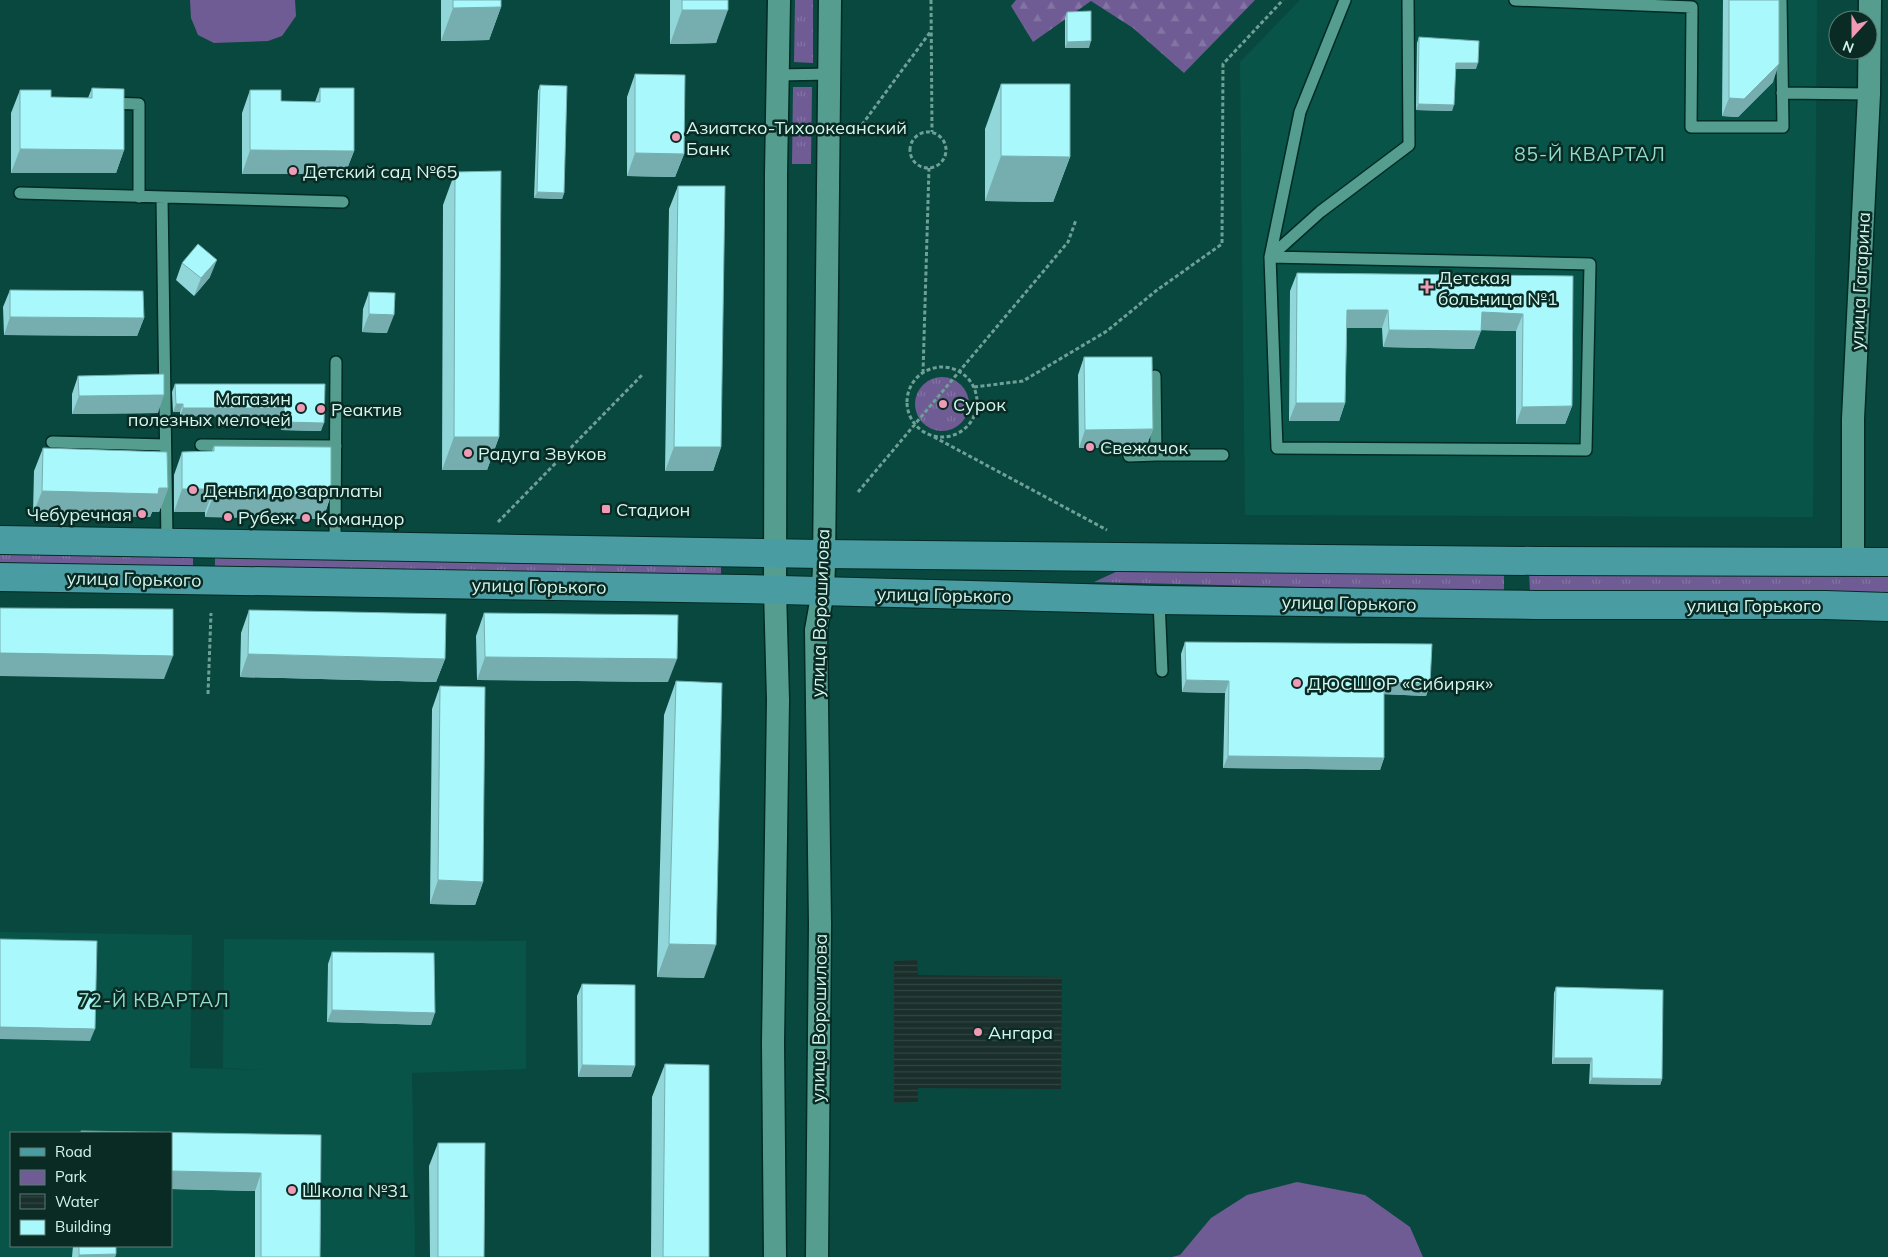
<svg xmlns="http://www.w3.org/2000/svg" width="1888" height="1257" font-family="Mulish,sans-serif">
<defs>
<pattern id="grass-tufts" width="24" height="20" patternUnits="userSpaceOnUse" patternTransform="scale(1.25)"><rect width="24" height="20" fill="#6f5c94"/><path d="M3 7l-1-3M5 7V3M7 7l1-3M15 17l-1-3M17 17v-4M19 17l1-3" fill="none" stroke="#8374a3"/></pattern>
<pattern id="forest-firs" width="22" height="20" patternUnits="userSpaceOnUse" patternTransform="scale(1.25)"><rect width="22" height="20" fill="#6f5c94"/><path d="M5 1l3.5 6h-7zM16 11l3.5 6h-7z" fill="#8374a3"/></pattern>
<pattern id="water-rules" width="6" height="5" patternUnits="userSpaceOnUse" patternTransform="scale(1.25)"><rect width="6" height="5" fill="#1a2f2b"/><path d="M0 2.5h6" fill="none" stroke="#304440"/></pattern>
</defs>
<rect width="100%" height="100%" fill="#09483e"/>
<path fill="#085449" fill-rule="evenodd" d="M 1300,0 L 1817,0 L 1813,517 L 1245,515 L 1240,62 Z
M 0,932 L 192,935 L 190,1068 L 264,1070 L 223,1068 L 224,939 L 526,941 L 526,1069 L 412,1073 L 415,1257 L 0,1257 ZM 11,1133 L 171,1133 L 171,1246 L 11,1246 Z"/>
<path fill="url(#grass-tufts)" d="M 795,0 L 813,0 L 813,63 L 794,62 Z
M 793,87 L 812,87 L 811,164 L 792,164 Z
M915 404a27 27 0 1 1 54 0a27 27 0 1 1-54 0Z
M 0,552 L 193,555 L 193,568 L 0,566 Z
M 215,554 L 721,561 L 721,578 L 215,569 Z
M 1120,570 L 1504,571 L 1504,592 L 1094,582 Z
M 1529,571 L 1888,573 L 1888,594 L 1530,592 Z"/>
<path fill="url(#forest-firs)" d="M 1016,0 L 1255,0 L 1184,73 L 1133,28 L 1091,1 L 1033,42 L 1011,6 Z"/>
<path fill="#6f5c94" d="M 190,0 L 295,0 L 296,16 L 282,36 L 268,41 L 214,43 L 198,35 L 191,18 Z
M 1297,1182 L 1365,1195 L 1410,1227 L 1423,1257 L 1172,1257 L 1180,1255 L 1211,1218 L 1247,1195 Z"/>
<path fill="url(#water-rules)" d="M 917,960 L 918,975 L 1062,977 L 1061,1089 L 918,1088 L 918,1102 L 894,1103 L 894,961 Z"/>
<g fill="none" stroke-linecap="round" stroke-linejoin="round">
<defs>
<path id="service" d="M 1515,0 L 1692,7 L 1691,127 L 1783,127 L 1781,0
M 778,75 L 830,74
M 1782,93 L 1869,94
M 109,103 L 139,104 L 139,197
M 20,193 L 343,202
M 162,198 L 167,542
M 1270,257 L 1590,264 L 1586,450 L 1277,448 L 1270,257 L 1300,112 L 1345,0
M 1270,257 L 1320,212 L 1409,145 L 1408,0
M 1155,376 L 1156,455 L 1223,455
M 52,442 L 165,445
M 201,445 L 336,446
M 1129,456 L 1156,455
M 335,545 L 336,362
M 1159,600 L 1162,671"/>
<path id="minor" d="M 1853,562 L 1853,419 L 1869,94 L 1870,0
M 775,1257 L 773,1043 L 778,700 L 775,590 L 776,174 L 779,0
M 817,1257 L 820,924 L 816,630 L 823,591 L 824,565 L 830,0"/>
<path id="secondary" d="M 0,540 L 823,554 L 1538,561 L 1888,562
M 0,577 L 743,589 L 1159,600 L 1536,605 L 1825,605 L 1888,607"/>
</defs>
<use href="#service" stroke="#012b25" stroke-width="14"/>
<use href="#minor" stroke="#012b25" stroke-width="25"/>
<use href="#secondary" stroke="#012b25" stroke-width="30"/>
<path stroke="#6ea096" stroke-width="3" stroke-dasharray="4 2.5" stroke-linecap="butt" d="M 931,0 L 932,132
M 858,130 L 931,31
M910 150a18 18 0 1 1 36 0a18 18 0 1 1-36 0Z
M907 402a35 35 0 1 1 70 0a35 35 0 1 1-70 0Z
M 923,373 L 929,168
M 974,387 L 1023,381 L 1107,331 L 1157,290 L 1222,244 L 1223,64 L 1283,0
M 934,437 L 1107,530
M 858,492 L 1068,242 L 1076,220
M 498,522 L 642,375
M 208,694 L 211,613"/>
<use href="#service" stroke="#559e8f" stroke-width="11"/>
<use href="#minor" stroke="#559e8f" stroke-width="22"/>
<use href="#secondary" stroke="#4a9ca3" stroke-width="28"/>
</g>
<path fill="#91d6d9" d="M 441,0 L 501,0 L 501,7 L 489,40 L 441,41 Z
M 670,0 L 728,0 L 716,43 L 670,44 Z
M 1723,0 L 1779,0 L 1773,82 L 1738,117 L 1722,116 Z
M 1067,12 L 1089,48 L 1065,48 L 1065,18 Z
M 1419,37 L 1476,69 L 1456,69 L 1452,111 L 1416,110 L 1417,43 Z
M 635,74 L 684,154 L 675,177 L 627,176 L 627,97 Z
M 1001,84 L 1070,157 L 1053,202 L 985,201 L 985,129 Z
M 540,85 L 564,193 L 562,199 L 534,198 L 538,91 Z
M 92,88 L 124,150 L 116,173 L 11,173 L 11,113 L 20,90 L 51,97 L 88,98 Z
M 320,88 L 354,151 L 345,174 L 242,174 L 242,113 L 250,90 L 281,101 L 315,102 Z
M 455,172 L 499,437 L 487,470 L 442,470 L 443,205 Z
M 678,186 L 721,447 L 713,471 L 665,471 L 669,209 Z
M 182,263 L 210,277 L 194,296 L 176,280 Z
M 1297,273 L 1573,276 L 1572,406 L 1565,424 L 1516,424 L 1516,331 L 1481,330 L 1474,349 L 1383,347 L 1382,328 L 1347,328 L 1345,403 L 1339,421 L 1289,421 L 1290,291 Z
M 10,290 L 144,318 L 137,336 L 4,335 L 3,307 Z
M 369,292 L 387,333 L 362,332 L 363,309 Z
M 1084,357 L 1153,429 L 1146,447 L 1079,448 L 1078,375 Z
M 78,376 L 158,413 L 72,414 L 72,394 Z
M 175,384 L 325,384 L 321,431 L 281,430 L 282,417 L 180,416 L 180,412 L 173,412 L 172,392 Z
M 214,446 L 331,495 L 323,519 L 205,517 L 205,512 L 174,512 L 174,475 L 182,452 L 212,451 Z
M 43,448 L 168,488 L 159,512 L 152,512 L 150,517 L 33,514 L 34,471 Z
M 249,610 L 445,659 L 436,682 L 240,677 L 241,633 Z
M 484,613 L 668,682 L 477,680 L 476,636 Z
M 1185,642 L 1430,684 L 1426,696 L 1384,694 L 1384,758 L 1380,770 L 1223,768 L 1225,693 L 1182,692 L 1181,654 Z
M 676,681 L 704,978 L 657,977 L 664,715 Z
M 440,686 L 483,882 L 475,905 L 430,904 L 432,709 Z
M 332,952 L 431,1025 L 327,1022 L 328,964 Z
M 582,984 L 635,1066 L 631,1077 L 578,1077 L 577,996 Z
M 1556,987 L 1662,1079 L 1660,1085 L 1589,1084 L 1590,1064 L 1552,1064 L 1554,993 Z
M 665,1064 L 709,1257 L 651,1257 L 652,1097 Z
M 81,1131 L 321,1135 L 320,1257 L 255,1257 L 255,1191 L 171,1189 L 171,1133 L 80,1133 Z
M 438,1143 L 484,1257 L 430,1257 L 429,1166 Z
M 73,1246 L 116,1246 L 116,1254 L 115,1257 L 72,1257 Z"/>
<path fill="#76aeb0" d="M 501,7 L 489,40 L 441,41 L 453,8 Z
M 682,10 L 728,10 L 716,43 L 670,44 Z
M 1091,41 L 1089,48 L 1065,48 L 1067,42 Z
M 1456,63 L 1478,63 L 1476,69 L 1454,69 Z
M 1779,64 L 1773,82 L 1738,117 L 1722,116 L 1729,98 Z
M 1418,104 L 1454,105 L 1452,111 L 1416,110 Z
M 20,149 L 124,150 L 116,173 L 11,173 Z
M 250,150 L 354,151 L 345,174 L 242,174 Z
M 635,153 L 684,154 L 675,177 L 627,176 Z
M 1001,156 L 1070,157 L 1053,202 L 985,201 Z
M 537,192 L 564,193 L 562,199 L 534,198 Z
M 217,260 L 210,277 L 194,296 L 201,278 Z
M 1347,310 L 1388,310 L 1382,328 L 1341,328 Z
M 1482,312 L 1523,314 L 1516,331 L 1476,330 Z
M 369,314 L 394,315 L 387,333 L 362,332 Z
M 10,317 L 144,318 L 137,336 L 4,335 Z
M 1389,330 L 1481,331 L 1474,349 L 1383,347 Z
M 164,395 L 158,413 L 72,414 L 79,396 Z
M 1296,403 L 1345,403 L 1339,421 L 1289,421 Z
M 176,404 L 183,404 L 180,412 L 173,412 Z
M 1572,406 L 1565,424 L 1516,424 L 1522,407 Z
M 183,408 L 284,408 L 282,417 L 180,416 Z
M 284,422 L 324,423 L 321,431 L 281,430 Z
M 1153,429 L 1146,447 L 1079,448 L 1085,430 Z
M 454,437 L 499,437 L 487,470 L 442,470 Z
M 674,447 L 721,447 L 713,471 L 665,471 Z
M 168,488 L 159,512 L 152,512 L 150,517 L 33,514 L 42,491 Z
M 182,489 L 214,489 L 205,512 L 174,512 Z
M 214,494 L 331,495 L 323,519 L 205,517 Z
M 0,653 L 173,656 L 164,679 L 0,676 Z
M 248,654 L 445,659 L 436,682 L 240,677 Z
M 485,657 L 677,659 L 668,682 L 477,680 Z
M 1186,680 L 1229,681 L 1225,693 L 1182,692 Z
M 1384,682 L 1430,684 L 1426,696 L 1379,694 Z
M 1228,756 L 1384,758 L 1380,770 L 1223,768 Z
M 438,880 L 483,882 L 475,905 L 430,904 Z
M 669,944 L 716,945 L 704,978 L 657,977 Z
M 332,1010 L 435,1013 L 431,1025 L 327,1022 Z
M 0,1027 L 95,1029 L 90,1041 L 0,1039 Z
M 1554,1058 L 1592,1058 L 1590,1064 L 1552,1064 Z
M 582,1065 L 635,1066 L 631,1077 L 578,1077 Z
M 1592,1078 L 1662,1079 L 1660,1085 L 1589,1084 Z
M 171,1171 L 261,1173 L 255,1191 L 171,1189 Z
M 116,1254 L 115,1257 L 78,1257 L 79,1255 Z"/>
<path fill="#a9f9fc" stroke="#76aeb0" d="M 453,0 L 501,0 L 501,7 L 453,8 Z
M 682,0 L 728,0 L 728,10 L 682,10 Z
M 1729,0 L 1779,0 L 1779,64 L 1744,99 L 1729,98 Z
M 1091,11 L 1091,41 L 1067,42 L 1067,12 Z
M 1419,37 L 1479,41 L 1478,63 L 1456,63 L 1454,105 L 1418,104 Z
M 635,74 L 685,75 L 684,154 L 635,153 Z
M 1001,84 L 1070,84 L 1070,157 L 1001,156 Z
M 540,85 L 567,86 L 564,193 L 537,192 Z
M 92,88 L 124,89 L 124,150 L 20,149 L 20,90 L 51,90 L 51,97 L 92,98 Z
M 320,88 L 354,88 L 354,151 L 250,150 L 250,90 L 281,90 L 281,101 L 320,102 Z
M 501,171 L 499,437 L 454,437 L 455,172 Z
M 678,186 L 725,186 L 721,447 L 674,447 Z
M 198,244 L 217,260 L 201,278 L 182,263 Z
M 1297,273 L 1573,276 L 1572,406 L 1522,407 L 1523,314 L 1482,312 L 1481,331 L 1389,330 L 1388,310 L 1347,310 L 1345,403 L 1296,403 Z
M 10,290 L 143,291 L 144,318 L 10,317 Z
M 369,292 L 395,293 L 394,315 L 369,314 Z
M 1084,357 L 1152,357 L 1153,429 L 1085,430 Z
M 164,374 L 164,395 L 79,396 L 78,376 Z
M 175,384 L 325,384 L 324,423 L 284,422 L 284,408 L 183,408 L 183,404 L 176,404 Z
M 214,446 L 331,447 L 331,495 L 214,494 L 214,489 L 182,489 L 182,452 L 214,451 Z
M 43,448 L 167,452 L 168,488 L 159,488 L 158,494 L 42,491 Z
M 0,608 L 173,609 L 173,656 L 0,653 Z
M 249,610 L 446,614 L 445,659 L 248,654 Z
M 484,613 L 678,615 L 677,659 L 485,657 Z
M 1185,642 L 1432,644 L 1430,684 L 1384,682 L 1384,758 L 1228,756 L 1229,681 L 1186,680 Z
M 676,681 L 722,683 L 716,945 L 669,944 Z
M 440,686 L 485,687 L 483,882 L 438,880 Z
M 0,939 L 97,941 L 95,1029 L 0,1027 Z
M 332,952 L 434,953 L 435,1013 L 332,1010 Z
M 582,984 L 635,985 L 635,1066 L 582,1065 Z
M 1556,987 L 1663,990 L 1662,1079 L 1592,1078 L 1592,1058 L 1554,1058 Z
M 665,1064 L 709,1065 L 709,1257 L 663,1257 Z
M 81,1131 L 321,1135 L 320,1257 L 261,1257 L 261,1173 L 171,1171 L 171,1133 L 81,1133 Z
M 438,1143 L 485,1143 L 484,1257 L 438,1257 Z
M 79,1246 L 116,1246 L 116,1254 L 79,1255 Z"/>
<g fill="#f09ab6" stroke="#0a2a24" stroke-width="2">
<circle cx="676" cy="137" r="5"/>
<circle cx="293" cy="171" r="5"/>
<path d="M1424.5 279.5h5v5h5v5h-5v5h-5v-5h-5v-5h5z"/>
<circle cx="943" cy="404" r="5"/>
<circle cx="301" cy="408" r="5"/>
<circle cx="321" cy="409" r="5"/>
<circle cx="1090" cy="447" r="5"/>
<circle cx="468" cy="453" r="5"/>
<circle cx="193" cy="490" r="5"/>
<rect x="601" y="504" width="10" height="10" rx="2.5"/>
<circle cx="142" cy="514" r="5"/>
<circle cx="228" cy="517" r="5"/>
<circle cx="306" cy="518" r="5"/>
<circle cx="1297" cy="683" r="5"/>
<circle cx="978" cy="1032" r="5"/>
<circle cx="292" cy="1190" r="5"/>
</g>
<g text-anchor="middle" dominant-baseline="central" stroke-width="5" stroke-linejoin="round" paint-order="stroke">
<g font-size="18" fill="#d2f6ed" stroke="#0a2a24" text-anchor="start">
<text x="686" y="127">Азиатско-Тихоокеанский<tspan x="686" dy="21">Банк</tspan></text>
<text x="303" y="171">Детский сад №65</text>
<text x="1438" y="277">Детская<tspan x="1438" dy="21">больница №1</tspan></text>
<text x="291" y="398" text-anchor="end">Магазин<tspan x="291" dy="21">полезных мелочей</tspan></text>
<text x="953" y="404">Сурок</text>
<text x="331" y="409">Реактив</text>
<text x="1100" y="447">Свежачок</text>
<text x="478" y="453">Радуга Звуков</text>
<text x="203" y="490">Деньги до зарплаты</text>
<text x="616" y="509">Стадион</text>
<text x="132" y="514" text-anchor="end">Чебуречная</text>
<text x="238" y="517">Рубеж</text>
<text x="316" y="518">Командор</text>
<text x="1307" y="683">ДЮСШОР «Сибиряк»</text>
<text x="988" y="1032">Ангара</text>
<text x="302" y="1190">Школа №31</text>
</g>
<g font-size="18" fill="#d2f6ed" stroke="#0a2a24">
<text transform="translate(1860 281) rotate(-87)">улица Гагарина</text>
<text transform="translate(134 579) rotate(1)">улица Горького</text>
<text transform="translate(539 586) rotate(1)">улица Горького</text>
<text transform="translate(944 595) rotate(1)">улица Горького</text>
<text transform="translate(1349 603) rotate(1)">улица Горького</text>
<text x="1754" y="605">улица Горького</text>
<text transform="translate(820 613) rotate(-88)">улица Ворошилова</text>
<text transform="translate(819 1018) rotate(-89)">улица Ворошилова</text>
</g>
<g font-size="19" letter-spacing="1" fill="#91dccb" stroke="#0a2a24">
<text x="1590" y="154">85-Й КВАРТАЛ</text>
<text x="154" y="1000">72-Й КВАРТАЛ</text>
</g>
</g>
<rect x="10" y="1132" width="162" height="115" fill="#0a2a24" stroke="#5a7c74"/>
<rect x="20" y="1148" width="25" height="8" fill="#4a9ca3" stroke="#5a7c74"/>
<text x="55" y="1157" font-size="15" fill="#d2f6ed">Road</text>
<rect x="20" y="1170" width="25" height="15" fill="#6f5c94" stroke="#5a7c74"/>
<text x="55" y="1182" font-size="15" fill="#d2f6ed">Park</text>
<rect x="20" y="1194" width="25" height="15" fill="url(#water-rules)" stroke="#5a7c74"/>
<text x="55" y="1207" font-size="15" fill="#d2f6ed">Water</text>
<rect x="20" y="1220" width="25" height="15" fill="#a9f9fc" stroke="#5a7c74"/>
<text x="55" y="1232" font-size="15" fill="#d2f6ed">Building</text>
<g transform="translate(1853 35) rotate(201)"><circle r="24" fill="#0a2a24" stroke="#5a7c74"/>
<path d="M0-4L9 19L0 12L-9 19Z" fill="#f09ab6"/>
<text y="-8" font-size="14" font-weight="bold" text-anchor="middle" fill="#d2f6ed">N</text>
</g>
</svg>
